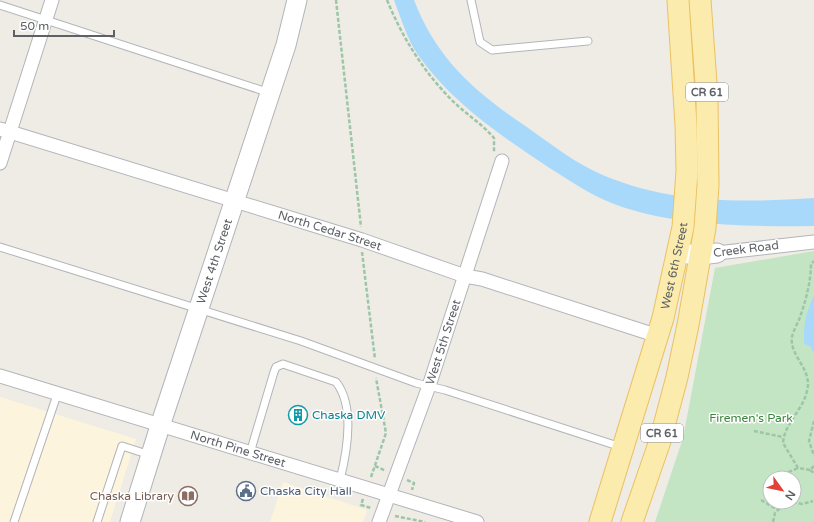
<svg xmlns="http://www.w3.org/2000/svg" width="814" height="522" font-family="'Varela Round',sans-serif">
<rect width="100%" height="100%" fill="#eeece5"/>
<path fill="#fcf4dc" d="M 0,397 L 136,439 L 110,522 L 0,522 Z
M 283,482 L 367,510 L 363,522 L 270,522 Z"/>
<path fill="#c4e5c3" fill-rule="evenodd" d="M 814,251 L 814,522 L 655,522 L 683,438 L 715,268 ZM 770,478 L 794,478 L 794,502 L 770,502 Z"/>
<path fill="#a8d9fb" d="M 394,0 L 414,0 C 435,55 470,88 518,121 C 542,137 569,159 594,171 C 664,204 739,203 814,198 L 814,226 C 753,227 671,226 614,204 C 590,195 569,180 548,167 C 500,135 451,102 418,55 C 407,39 401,18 394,0 Z
M 814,295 L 814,353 L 810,346 L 804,344 C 803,326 806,312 814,295 Z"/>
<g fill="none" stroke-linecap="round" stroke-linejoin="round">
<defs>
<path id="lane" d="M 471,0 L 480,42 L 492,50 L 588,41
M 0,5 L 270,93
M 0,247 L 301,341 L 416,383 L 445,390 L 621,447
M 250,453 L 274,372 L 276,367 L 283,364 L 336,382 C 355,406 347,452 340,480
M 14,522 L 57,395
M 97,522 L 122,446 L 150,455"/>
<g id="street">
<path id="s1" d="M 0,129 L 362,240 L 465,276 L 482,279 L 658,336"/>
<path d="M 0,163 L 52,0"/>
<path d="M 717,253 L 814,242"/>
<path id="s2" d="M 0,376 L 477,522"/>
<path id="s3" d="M 379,522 L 429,386 L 502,161"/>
</g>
<g id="secondary">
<path d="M 678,253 L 700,255 L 717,253"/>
<path id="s4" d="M 130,522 L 160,426 L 286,45 L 297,0"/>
</g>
<g id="primary">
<path id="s5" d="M 600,522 L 663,318 L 683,227 L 687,171 L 686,125 L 678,0"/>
<path d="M 632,522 L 660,441 L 677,377 L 688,325 L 705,228 L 708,185 L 707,97 L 700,0"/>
</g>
</defs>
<use href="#lane" stroke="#b2b5b9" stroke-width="9"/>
<use href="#street" stroke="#b2b5b9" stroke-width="15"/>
<use href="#secondary" stroke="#b1b5b9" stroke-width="21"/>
<use href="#primary" stroke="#ebc161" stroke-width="23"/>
<path stroke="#9cc6a7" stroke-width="2.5" stroke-dasharray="4 2" stroke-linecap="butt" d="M 336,0 L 361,227
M 387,0 C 403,39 426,76 457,105 C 469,116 483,125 494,138 L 494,152
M 362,252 L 375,359
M 814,421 L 809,441 L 814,456
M 754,431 L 783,437
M 375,466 L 386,471
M 814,466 L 810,470 L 814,473
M 810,470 L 798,468 L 783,443 C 784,424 803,410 807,391 C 813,369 789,356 792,337 C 793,331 798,323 800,317 C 806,300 811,281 811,264 L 814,261
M 371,477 L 386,433 L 376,378
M 786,478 L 789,472 L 798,468
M 407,480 L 414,483 L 412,490
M 363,499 L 361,505 L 371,508
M 761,500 L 778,510
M 793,502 L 802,504 L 813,501
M 395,516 L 425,522
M 773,522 L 775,513 L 786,502"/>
<use href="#lane" stroke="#fff" stroke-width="7"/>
<use href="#street" stroke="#fff" stroke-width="13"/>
<use href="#secondary" stroke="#fff" stroke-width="19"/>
<use href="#primary" stroke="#fbecad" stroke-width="21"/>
</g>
<defs>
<symbol id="building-ring" viewBox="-11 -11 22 22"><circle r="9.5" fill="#fff" stroke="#0f9aa8" stroke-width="1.5"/><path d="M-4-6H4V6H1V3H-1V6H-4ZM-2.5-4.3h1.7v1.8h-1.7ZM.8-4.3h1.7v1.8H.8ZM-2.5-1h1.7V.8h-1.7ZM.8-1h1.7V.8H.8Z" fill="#0f9aa8"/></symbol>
<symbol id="civic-ring" viewBox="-11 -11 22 22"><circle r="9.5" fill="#fff" stroke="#5c6f8a" stroke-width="1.5"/><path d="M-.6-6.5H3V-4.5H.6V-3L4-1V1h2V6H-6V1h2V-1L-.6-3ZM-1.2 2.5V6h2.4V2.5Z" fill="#5c6f8a"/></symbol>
<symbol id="library-ring" viewBox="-11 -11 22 22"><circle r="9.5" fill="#fff" stroke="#8d6e63" stroke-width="1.5"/><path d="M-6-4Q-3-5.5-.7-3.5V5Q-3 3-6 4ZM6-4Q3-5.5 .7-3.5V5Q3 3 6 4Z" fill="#8d6e63"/></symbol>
</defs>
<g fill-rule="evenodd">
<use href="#building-ring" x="287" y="404" width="22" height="22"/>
<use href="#civic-ring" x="235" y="480" width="22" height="22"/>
<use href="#library-ring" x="177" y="485" width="22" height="22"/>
</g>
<g text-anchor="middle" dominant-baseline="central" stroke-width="3" stroke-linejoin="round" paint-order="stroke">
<g fill="#fff" stroke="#8e9093" stroke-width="1">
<rect x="686" y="83" width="42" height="18" rx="3"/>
<rect x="641" y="424" width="42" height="18" rx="3"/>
</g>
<g font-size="11" font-weight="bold" fill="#5d6165">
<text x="707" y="92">CR 61</text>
<text x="662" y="433">CR 61</text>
</g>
<g font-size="12" fill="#5d6165" stroke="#fff">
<text stroke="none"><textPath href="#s1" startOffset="345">North Cedar Street</textPath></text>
<text transform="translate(746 249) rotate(-7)">Creek Road</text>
<text stroke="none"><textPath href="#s4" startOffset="274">West 4th Street</textPath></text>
<text stroke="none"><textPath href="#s5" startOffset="267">West 6th Street</textPath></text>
<text stroke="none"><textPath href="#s3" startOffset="191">West 5th Street</textPath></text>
<text stroke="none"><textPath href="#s2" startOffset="249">North Pine Street</textPath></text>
</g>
<g font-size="12" fill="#0d838f" stroke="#fff" text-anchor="start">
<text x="312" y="415">Chaska DMV</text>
</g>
<g font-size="12" fill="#3a863c" stroke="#fff">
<text x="751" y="418">Firemen's Park</text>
</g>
<g font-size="12" fill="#4e5e75" stroke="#fff" text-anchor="start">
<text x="260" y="491">Chaska City Hall</text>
</g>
<g font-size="12" fill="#785e54" stroke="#fff" text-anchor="end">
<text x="174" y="496">Chaska Library</text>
</g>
</g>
<g transform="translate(782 490) rotate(123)"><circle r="19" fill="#ffffff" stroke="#bec0c1"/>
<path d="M0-3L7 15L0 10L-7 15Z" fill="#e24138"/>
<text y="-6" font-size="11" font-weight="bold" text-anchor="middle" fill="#5d6165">N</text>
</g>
<path d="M14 30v6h100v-6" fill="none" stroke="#5d6165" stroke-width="2"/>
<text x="20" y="30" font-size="12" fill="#5d6165" stroke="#ffffff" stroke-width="3" paint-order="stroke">50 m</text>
</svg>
